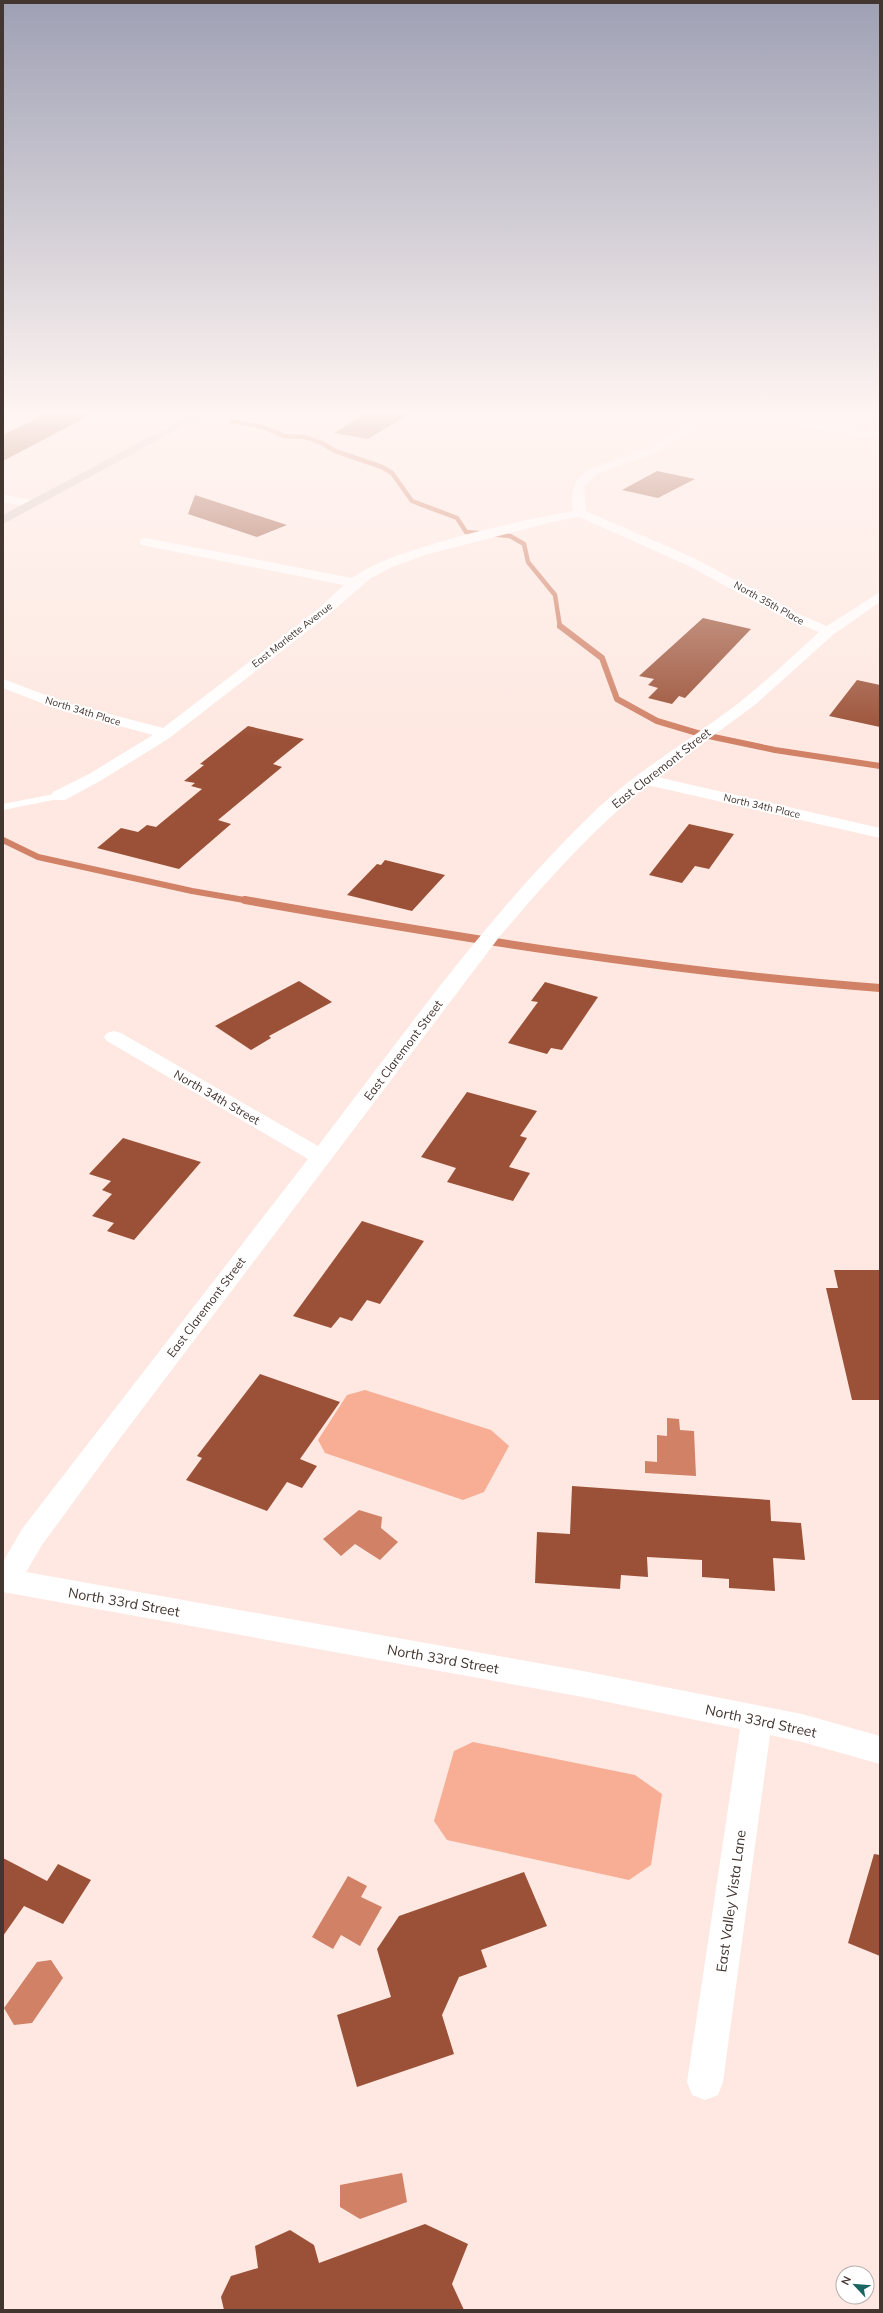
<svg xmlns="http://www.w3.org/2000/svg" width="883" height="2313" font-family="Mulish,sans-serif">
<rect width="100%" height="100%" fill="#fee8e1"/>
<path fill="#f8ae94" d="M 365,1390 L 491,1430 L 509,1446 L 484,1492 L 463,1500 L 325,1453 L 318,1440 L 347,1395 Z
M 473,1742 L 635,1775 L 662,1794 L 651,1865 L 629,1880 L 447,1840 L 434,1821 L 454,1751 Z"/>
<path fill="#d08166" d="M 667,1418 L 679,1419 L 680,1430 L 694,1431 L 696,1476 L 645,1473 L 645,1461 L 657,1462 L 657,1435 L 667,1436 Z
M 359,1510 L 382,1517 L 381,1528 L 398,1542 L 380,1560 L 355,1544 L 341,1556 L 323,1539 Z
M 348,1876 L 367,1886 L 361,1897 L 382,1907 L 360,1946 L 341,1935 L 333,1949 L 312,1937 Z
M 51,1960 L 63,1978 L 32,2023 L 14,2025 L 4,2008 L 37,1962 Z
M 402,2173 L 407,2202 L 360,2219 L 340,2207 L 340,2185 Z"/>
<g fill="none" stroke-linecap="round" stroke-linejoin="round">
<path stroke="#d08166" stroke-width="4.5" d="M 231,421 L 263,427 L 284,436 L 305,437 L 322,443 L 335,451 L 382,467 L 392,473 L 412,501 L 457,518 L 466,532 L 510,536 L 524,544 L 528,562 L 555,595 L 560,627"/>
<path stroke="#d08166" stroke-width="6" d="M 560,626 L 602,658 L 617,699 L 657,721 L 704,735 L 775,750 L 880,766
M 3,840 L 38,857 L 192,891 L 250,901"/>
<path stroke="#d08166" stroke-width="8" d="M 245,900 C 455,937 666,972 880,988"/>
</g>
<path fill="#9b5137" d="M 45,414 L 92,414 L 3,461 L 3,435 Z
M 365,414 L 409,414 L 368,439 L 334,433 Z
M 657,471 L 695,479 L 658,498 L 622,490 Z
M 195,495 L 287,525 L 257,537 L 188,514 Z
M 703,618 L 751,629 L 685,698 L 679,696 L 672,704 L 648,698 L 658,688 L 648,685 L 654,679 L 639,676 Z
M 857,680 L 880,685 L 880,727 L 829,716 Z
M 248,726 L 304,739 L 273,764 L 282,767 L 218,820 L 231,824 L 179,869 L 97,848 L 121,828 L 138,832 L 147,825 L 156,827 L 202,789 L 191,786 L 195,783 L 184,781 L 204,765 L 200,764 Z
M 689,824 L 734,834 L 709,869 L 695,866 L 682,883 L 649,875 Z
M 385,860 L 445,875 L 412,911 L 347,895 L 377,864 L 381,865 Z
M 299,981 L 332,1002 L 269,1036 L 271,1038 L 251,1050 L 215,1026 Z
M 545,982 L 598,997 L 562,1050 L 551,1048 L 547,1054 L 508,1043 L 538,1002 L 531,1001 Z
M 467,1092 L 537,1111 L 520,1136 L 527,1138 L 509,1167 L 530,1173 L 513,1201 L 447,1182 L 456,1168 L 421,1157 Z
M 123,1138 L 201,1162 L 134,1240 L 107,1231 L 114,1223 L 92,1216 L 112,1194 L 102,1190 L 111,1181 L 89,1174 Z
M 362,1221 L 424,1241 L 380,1304 L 367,1300 L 352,1321 L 340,1317 L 331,1328 L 293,1316 Z
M 834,1270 L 880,1270 L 880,1400 L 852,1400 L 826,1288 L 838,1288 Z
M 260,1374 L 340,1402 L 300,1459 L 317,1466 L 302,1488 L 287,1482 L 267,1511 L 186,1480 L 202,1458 L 197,1456 Z
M 572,1486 L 770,1500 L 771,1521 L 801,1523 L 805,1560 L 773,1558 L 775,1591 L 729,1588 L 729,1579 L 702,1577 L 702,1560 L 647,1557 L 648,1577 L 621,1575 L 620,1589 L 535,1583 L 537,1532 L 570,1534 Z
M 874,1854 L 880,1855 L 880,1956 L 848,1943 Z
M 3,1858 L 47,1881 L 58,1864 L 91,1880 L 63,1924 L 24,1906 L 3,1936 Z
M 524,1872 L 547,1926 L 481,1950 L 487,1967 L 459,1977 L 442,2015 L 454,2054 L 357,2087 L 337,2015 L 391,1997 L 377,1949 L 399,1916 Z
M 425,2224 L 468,2244 L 452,2284 L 464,2310 L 224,2310 L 221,2297 L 231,2276 L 258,2268 L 255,2246 L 290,2230 L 314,2245 L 319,2263 Z"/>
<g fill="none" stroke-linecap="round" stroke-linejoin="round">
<path fill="#fff" fill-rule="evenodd" d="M 59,793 L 63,794 L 63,798 L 3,810 L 3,804 Z"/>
<path fill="#fff" fill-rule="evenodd" d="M 703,414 L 715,414 L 658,452 L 597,474 L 584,487 L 586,511 L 696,559 L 794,612 L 827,626 L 880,592 L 880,602 L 834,634 L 756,704 L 657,777 L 880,828 L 880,838 L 647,785 C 592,830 546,882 500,936 L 118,1441 L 42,1545 L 26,1572 L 583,1671 L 802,1714 L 880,1736 L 880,1764 L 802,1742 L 770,1735 L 723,2082 L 718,2095 L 705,2100 L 692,2095 L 687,2082 L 740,1729 L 583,1697 L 3,1592 L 3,1562 L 22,1529 L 308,1159 L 107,1041 L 104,1037 L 107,1033 L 114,1031 L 121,1033 L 318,1146 C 407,1030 492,909 598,808 C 643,766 698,736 746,697 C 771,677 795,654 819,632 L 785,618 L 687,565 L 579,517 L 548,523 L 425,555 L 392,567 L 371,578 L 327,616 L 168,739 L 100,781 L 65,800 L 53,800 L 51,796 L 53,792 L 89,774 L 153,735 L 57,709 L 3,688 L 3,679 L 67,703 L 163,728 L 317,610 L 344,585 L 146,546 L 141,545 L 140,542 L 141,539 L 146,538 L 352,578 C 377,560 408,552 436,543 C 481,530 527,519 573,511 C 570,492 573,481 588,469 L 650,448 Z
M 845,414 L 856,414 L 842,431 L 834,431 L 832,429 Z
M 3,494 L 36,501 L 38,504 L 32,508 L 3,502 Z"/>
<path fill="#fff" fill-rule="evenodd" d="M 735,414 L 762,414 L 880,432 L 880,438 L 740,417 Z"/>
<path fill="#d9c8c2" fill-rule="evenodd" d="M 193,414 L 206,414 L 3,524 L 3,515 Z"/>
</g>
<linearGradient id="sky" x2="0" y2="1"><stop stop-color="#9ea0b4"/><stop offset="0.56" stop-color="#fff5f2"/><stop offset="1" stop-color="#fff5f2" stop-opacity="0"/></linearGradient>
<rect width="883" height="738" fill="url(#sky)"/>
<g text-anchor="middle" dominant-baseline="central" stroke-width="4" stroke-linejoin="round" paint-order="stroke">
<g font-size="10" fill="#433530" stroke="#fff">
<text transform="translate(769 603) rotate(29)">North 35th Place</text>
<text transform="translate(292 635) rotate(-38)">East Marlette Avenue</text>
<text transform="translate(83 711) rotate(17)">North 34th Place</text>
<text transform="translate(762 806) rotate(13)">North 34th Place</text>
</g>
<g font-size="12" fill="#433530" stroke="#fff">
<text transform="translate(661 768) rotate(-38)">East Claremont Street</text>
<text transform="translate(403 1050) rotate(-53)">East Claremont Street</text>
<text transform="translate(217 1097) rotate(30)">North 34th Street</text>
<text transform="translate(206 1307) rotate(-53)">East Claremont Street</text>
</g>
<g font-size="14" fill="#433530" stroke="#fff">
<text transform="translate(124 1602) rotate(10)">North 33rd Street</text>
<text transform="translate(443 1659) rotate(10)">North 33rd Street</text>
<text transform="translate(761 1721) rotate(12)">North 33rd Street</text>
<text transform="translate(731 1901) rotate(-82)">East Valley Vista Lane</text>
</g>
</g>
<rect width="883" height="2313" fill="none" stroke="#433530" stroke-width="8"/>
<g transform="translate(855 2285) rotate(296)"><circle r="19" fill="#ffffff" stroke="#b4aeac"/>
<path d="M0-3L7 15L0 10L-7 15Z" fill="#186562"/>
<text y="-6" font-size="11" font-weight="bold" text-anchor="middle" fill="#433530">N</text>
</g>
</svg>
